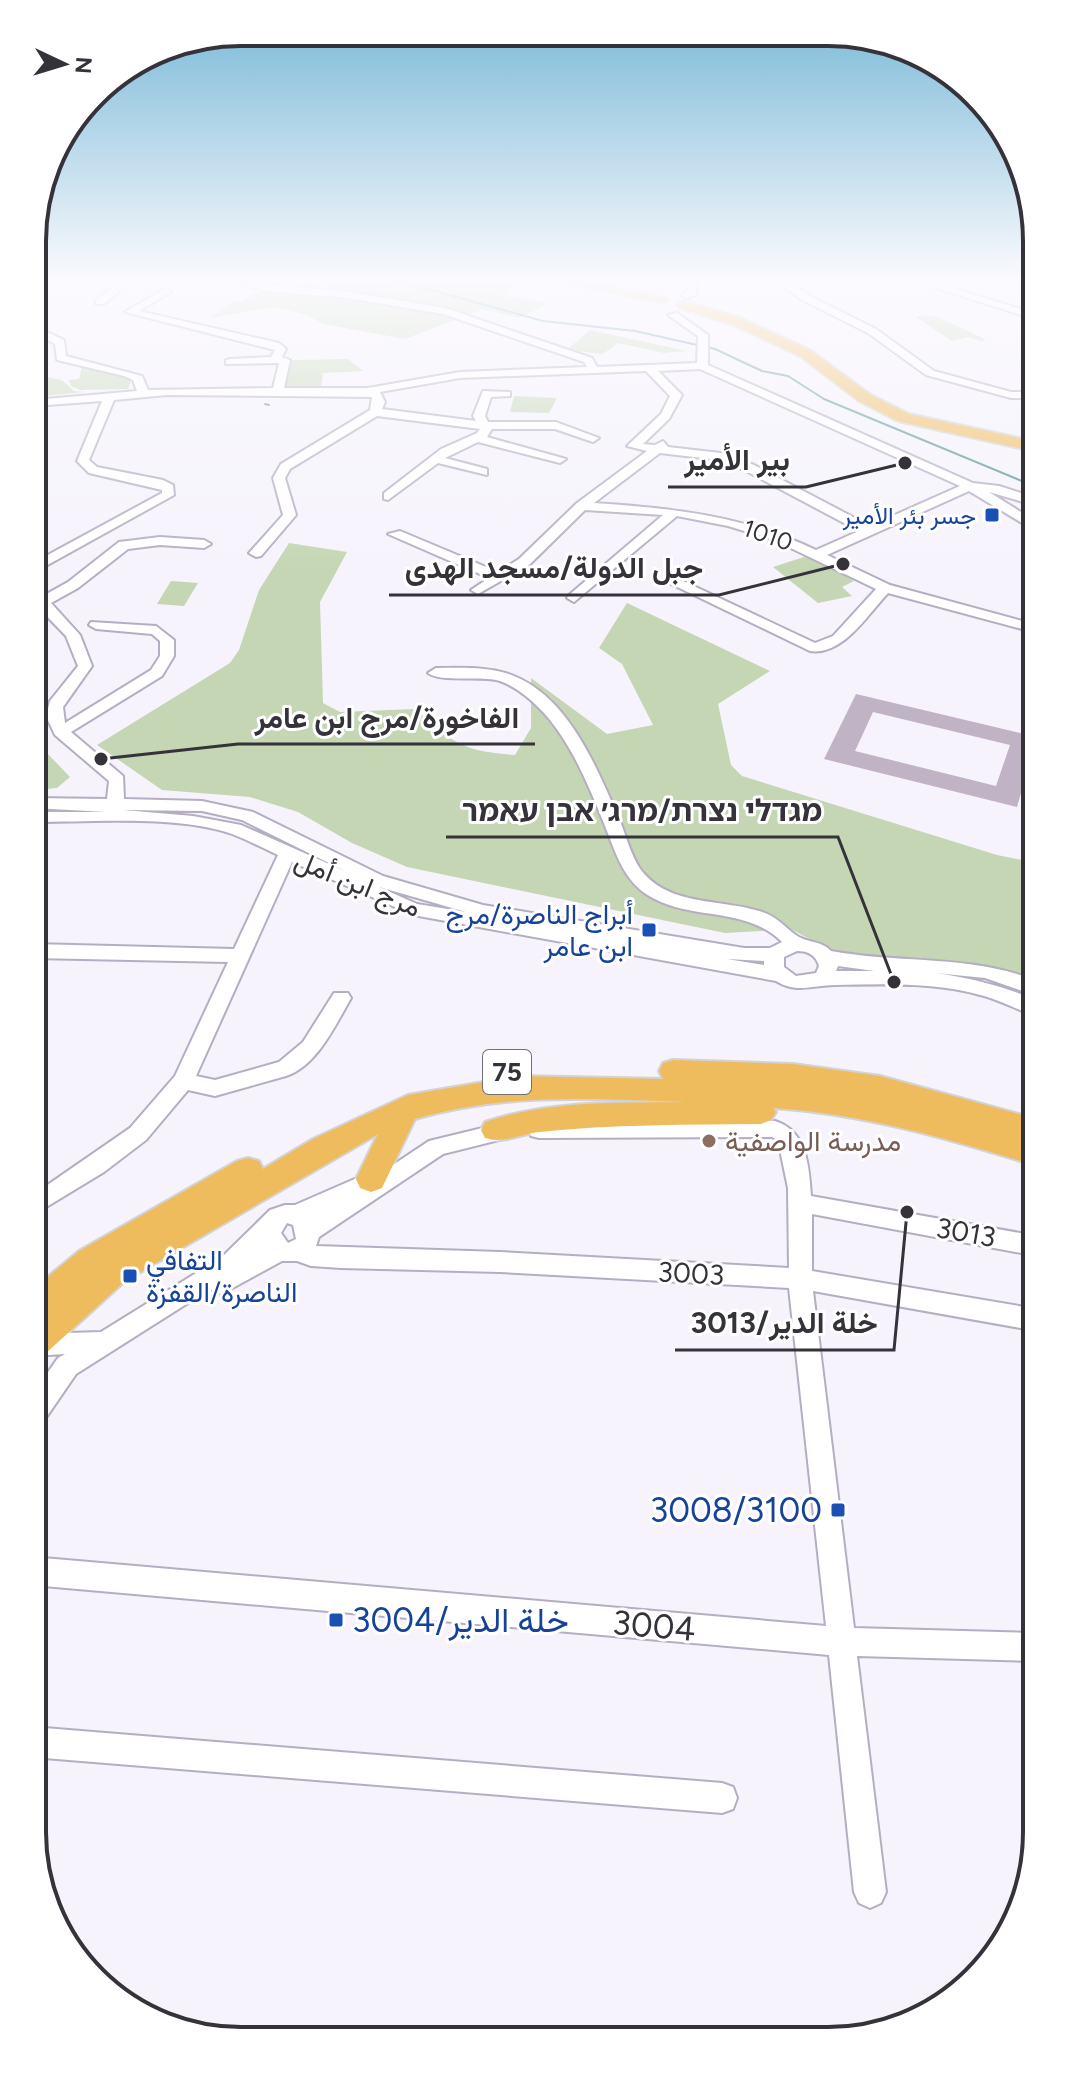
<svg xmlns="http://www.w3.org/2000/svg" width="1069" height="2073" font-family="Figtree,Vazirmatn,'Noto Sans Hebrew',sans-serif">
<rect width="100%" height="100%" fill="#f6f3fc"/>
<path fill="#c4d6b3" d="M 342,280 L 507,280 L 516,285 L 500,295 L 548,303 L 519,318 L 483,309 L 405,339 L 323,324 L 310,316 L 276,307 L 210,318 L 233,301 L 242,302 L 266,287 L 320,291 Z
M 922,315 L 937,317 L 985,339 L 982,342 L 969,337 L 952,341 L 916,317 Z
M 590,330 L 687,351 L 664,353 L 618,343 L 603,354 L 567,350 Z
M 348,359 L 363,371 L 323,373 L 321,388 L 284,387 L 292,360 Z
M 82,367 L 124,376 L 131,381 L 128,389 L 80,390 L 71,386 L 69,380 L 79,379 Z
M 42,376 L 62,380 L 74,391 L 85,392 L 34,397 L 34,380 Z
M 514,396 L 557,398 L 549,413 L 510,412 Z
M 289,543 L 347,552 L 320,602 L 323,703 L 340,712 L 415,709 C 455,744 461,751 515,755 L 531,728 L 531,678 L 607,734 L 653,725 L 622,664 L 599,648 L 627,603 L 770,671 L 718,704 L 731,765 L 742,776 L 997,855 L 1037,863 L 1037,988 L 984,966 L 837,954 L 791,929 L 725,933 L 407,867 L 352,843 L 298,812 L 250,797 L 162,790 L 97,745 L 230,663 L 239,650 L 259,590 Z
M 810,555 L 854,581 L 842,587 L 852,596 L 818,603 L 773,567 Z
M 171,581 L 198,583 L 184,606 L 157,604 Z
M 33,722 L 44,750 L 70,777 L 57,788 L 33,790 Z"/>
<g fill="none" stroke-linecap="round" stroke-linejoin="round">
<path stroke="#599294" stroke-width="2" d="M 395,280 L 543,321 L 635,331 L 715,349 L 762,371 L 788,376 L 824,399 L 1029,484
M 265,404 L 269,405"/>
<path stroke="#599294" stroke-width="3" d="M 1024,482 L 1037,488"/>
</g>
<path fill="#c0b3c5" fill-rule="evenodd" d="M 856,694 L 1037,737 L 1017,807 L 824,759 ZM 873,712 L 1010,745 L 996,786 L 855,751 Z"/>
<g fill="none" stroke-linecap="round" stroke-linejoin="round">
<defs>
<path id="minor" d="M 48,280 L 60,280 L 34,293 L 34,286 Z
M 122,280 L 133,280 L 104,304 L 96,304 L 96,300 Z
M 222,280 L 342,291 L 445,308 L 592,358 L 597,367 L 697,363 L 698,336 L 668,315 L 677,313 L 708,335 L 708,365 L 973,483 L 999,486 L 1037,498 L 1037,506 L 989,492 L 1037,522 L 1037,532 L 969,491 L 827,555 L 890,585 L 1037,625 L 1037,633 L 888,593 C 868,614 843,656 810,651 L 671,584 L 683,581 L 815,643 L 833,636 L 876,589 L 774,540 L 728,526 L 677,516 L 574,602 L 567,598 L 569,595 L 663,515 L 585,510 L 529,565 L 478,594 L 471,590 L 489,578 L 388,534 L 400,531 L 498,572 L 519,559 L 577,503 L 647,451 L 627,446 L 661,414 L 670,396 L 646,371 L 460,378 L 380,392 L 385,402 L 382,409 L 476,421 L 473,416 L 483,391 L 510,392 L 510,396 L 491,397 L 485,416 L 488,422 L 556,422 L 599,438 L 593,442 L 555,429 L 492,429 L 487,437 L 566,459 L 560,463 L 478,442 L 445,458 L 487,469 L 487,475 L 438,463 L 388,500 L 384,499 L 384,493 L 441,449 L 477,433 L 480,429 L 377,416 L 290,469 L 285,478 L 296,515 L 261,556 L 256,557 L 249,553 L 283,515 L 273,478 L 281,464 L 370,410 L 372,397 L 167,395 L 114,400 L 89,460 L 97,467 L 163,480 L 173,485 L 174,495 L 33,573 L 33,563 L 162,493 L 162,490 L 89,473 L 77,461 L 102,401 L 34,406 L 34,400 L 137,391 L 133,380 L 124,376 L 57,360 L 55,344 L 34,333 L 34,326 L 64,340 L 66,356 L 142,376 L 148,390 L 273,388 L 279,363 L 226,364 L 226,360 L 230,359 L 271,357 L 275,350 L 125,312 L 168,287 L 171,292 L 139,311 L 279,343 L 286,349 L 282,357 L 290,360 L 284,388 L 368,388 L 460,372 L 587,367 L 584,362 L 443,314 L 342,297 L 273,292 ZM 700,369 L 960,486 L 870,526 L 754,465 L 721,453 L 668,447 L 663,441 L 655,445 L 643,444 L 669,419 L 682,395 L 658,371 ZM 660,453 L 719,460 L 746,471 L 859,531 L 816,550 C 745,516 672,508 594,503 Z
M 686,280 L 696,280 L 696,295 L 686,298 L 681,295 L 688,291 Z
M 774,280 L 785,280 L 810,296 L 876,329 L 934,371 L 1011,392 L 1037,392 L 1037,398 L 1011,398 L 926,375 L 868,333 L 802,300 Z
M 911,280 L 926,280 L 1037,314 L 1037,320 Z
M 160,537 L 204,540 L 211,544 L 204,548 L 160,545 L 128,549 L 78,588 L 51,603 L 80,635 L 92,666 L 63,707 L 65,723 L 151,670 L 160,656 L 160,641 L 152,634 L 96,629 L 89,625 L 91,622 L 156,626 L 174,640 L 174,656 L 162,676 L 71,732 L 123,776 L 124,799 L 202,801 L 253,812 L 383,876 L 483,905 L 744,948 L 770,948 L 782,942 C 745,905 688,922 646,894 C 621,877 614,847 603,821 C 588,784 571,743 544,713 C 532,700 517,687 500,681 C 481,675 441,683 428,673 L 436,668 C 461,668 490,666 514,676 C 568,698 595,764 617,814 C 625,831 630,855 641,870 C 670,908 725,898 765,913 C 779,918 787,930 799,937 C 810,943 822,941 831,951 C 900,964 970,954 1037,981 L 1037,996 L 985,978 L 935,973 C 971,978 1004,986 1037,1001 L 1037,1016 C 1019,1011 1002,1001 984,996 C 936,982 885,984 835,985 C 813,985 797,994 776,981 L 413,915 L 292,862 L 196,1076 L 215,1080 L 279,1062 L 303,1042 L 334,993 L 348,993 L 351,998 C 336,1024 317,1066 286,1076 L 215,1096 L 188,1090 L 146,1140 L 104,1172 L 33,1215 L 33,1195 L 130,1128 L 175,1076 L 228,962 L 33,958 L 33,944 L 234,949 L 278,855 C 263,848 248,840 232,834 C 178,815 91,822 33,822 L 33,812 L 106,812 L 33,808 L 33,798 L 107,799 L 109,781 L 55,735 L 46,716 L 50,701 L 78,666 L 66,636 L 33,602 L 33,591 L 43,596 L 68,582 L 119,542 ZM 123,810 L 202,811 L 242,820 L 345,871 L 241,825 L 193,816 ZM 379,887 L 466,912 L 417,904 ZM 797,951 C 808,951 816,955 819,966 L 816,973 L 796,976 L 784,967 L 784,957 ZM 727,959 L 764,961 L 764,965 ZM 838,966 L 874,971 L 836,971 Z
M 775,1121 C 807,1131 809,1166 811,1196 L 1037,1236 L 1037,1256 L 812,1214 L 812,1271 L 1037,1309 L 1037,1331 L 813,1291 L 854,1628 L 1037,1633 L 1037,1661 L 857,1656 L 886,1892 L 881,1903 L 870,1908 L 859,1903 L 854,1892 L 829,1655 L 32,1585 L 32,1557 L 826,1626 L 789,1288 L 500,1272 L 341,1268 L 311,1266 L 297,1261 L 282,1261 L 227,1291 L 219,1294 L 210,1289 L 76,1374 L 41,1425 L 32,1429 L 32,1395 L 58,1358 L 65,1354 L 33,1356 L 33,1334 L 101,1332 L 222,1257 L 270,1210 L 285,1205 L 295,1205 L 357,1178 L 366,1183 L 429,1141 L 507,1122 L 515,1124 L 518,1130 L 515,1136 L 443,1154 L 319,1237 L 316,1246 L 500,1252 L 789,1268 L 788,1188 L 778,1140 L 772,1137 L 539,1138 L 531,1136 L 528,1130 L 531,1124 L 539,1122 ZM 287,1223 L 293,1225 L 296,1239 L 288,1243 L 281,1233 Z
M 32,1727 L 722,1783 L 733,1787 L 737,1798 L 733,1809 L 722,1813 L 32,1757 Z"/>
<path id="highway" d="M 554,280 L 582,280 L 669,299 L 662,303 Z
M 684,301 L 741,318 L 810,350 L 871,395 L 909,414 L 1037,442 L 1037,452 L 898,421 L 859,401 L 800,356 L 731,324 L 679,308 L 677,305 Z
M 673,1060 L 793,1064 L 880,1076 L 1037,1119 L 1037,1166 C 949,1139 865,1114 773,1108 L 776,1112 L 771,1120 L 761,1124 C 687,1125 613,1124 539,1132 C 521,1134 503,1144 485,1138 L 481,1130 L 485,1122 C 550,1100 619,1103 687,1102 C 591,1099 509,1092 415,1119 L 382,1188 L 371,1192 L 360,1188 L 356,1179 L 378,1134 L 125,1281 L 45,1354 L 33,1358 L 33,1289 L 79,1251 L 237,1161 L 248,1158 L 259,1161 L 263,1169 L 313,1139 L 408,1095 L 519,1076 L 663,1079 L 659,1071 L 663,1063 Z"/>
</defs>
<use href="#minor" stroke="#b5aec2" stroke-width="4"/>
<use href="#highway" stroke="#d3d2d4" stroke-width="4"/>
<use href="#minor" fill="#fff" fill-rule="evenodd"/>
<use href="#highway" fill="#efbc5d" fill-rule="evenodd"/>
</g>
<linearGradient id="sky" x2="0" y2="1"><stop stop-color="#75b7d6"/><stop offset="0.49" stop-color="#fbfafe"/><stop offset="1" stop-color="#fbfafe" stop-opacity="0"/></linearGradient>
<rect width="1069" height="570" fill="url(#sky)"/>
<g fill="#1a4fb4" stroke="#fff" stroke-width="3">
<rect x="984" y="507" width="16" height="16" rx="4"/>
<rect x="641" y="922" width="16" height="16" rx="4"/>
<rect x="122" y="1268" width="16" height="16" rx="4"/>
<rect x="830" y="1502" width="16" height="16" rx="4"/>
<rect x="328" y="1612" width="16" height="16" rx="4"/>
</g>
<circle fill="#8d6e63" stroke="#fff" stroke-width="3" cx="709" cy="1141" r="8"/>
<g text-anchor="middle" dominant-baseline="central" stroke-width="6" stroke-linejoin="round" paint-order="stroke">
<g font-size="24" fill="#164399" stroke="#fff" text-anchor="end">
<text x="976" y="515">جسر بئر الأمير</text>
</g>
<g font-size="24" fill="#35323a" stroke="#fff">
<text transform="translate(768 535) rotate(19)">1010</text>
</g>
<rect fill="#fff" stroke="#727075" stroke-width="2" x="483" y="1050" width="48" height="44" rx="6"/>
<g font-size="26" font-weight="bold" fill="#35323a">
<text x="507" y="1072">75</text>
</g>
<g font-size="28" fill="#35323a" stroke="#fff">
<text transform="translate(358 883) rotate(22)">مرج ابن أمل</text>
<text transform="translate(966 1232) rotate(10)">3013</text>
<text transform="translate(691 1273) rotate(3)">3003</text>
</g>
<g font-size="28" fill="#164399" stroke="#fff" text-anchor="end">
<text x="633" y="914">أبراج الناصرة/مرج<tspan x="633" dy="32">ابن عامر</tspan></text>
<text x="146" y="1260" text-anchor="start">التفافي<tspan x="146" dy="32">الناصرة/القفزة</tspan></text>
</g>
<g font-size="28" fill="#785e54" stroke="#fff" text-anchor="start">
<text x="725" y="1141">مدرسة الواصفية</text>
</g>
<g font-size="34" fill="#164399" stroke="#fff" text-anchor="end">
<text x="822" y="1510">3008/3100</text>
<text x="352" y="1620" text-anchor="start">خلة الدير/3004</text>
</g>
<g font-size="34" fill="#35323a" stroke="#fff">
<text transform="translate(654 1626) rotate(5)">3004</text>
</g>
</g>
<path d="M0 0H1069V2073H0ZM241 46H828A195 195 0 0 1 1023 241V1832A195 195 0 0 1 828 2027H241A195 195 0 0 1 46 1832V241A195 195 0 0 1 241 46Z" fill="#fff" fill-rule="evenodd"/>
<path fill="none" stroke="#35323a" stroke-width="4" d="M241 46H828A195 195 0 0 1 1023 241V1832A195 195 0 0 1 828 2027H241A195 195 0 0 1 46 1832V241A195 195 0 0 1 241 46Z"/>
<path fill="none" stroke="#35323a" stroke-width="3" d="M905 463L806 487H668M843 564L719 595H389M101 759L238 744H535M894 982L838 837H446M907 1212L894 1350H675"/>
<g fill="#35323a" stroke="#fff" stroke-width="3">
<circle cx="905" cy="463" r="8"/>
<circle cx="843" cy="564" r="8"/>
<circle cx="101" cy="759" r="8"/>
<circle cx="894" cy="982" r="8"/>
<circle cx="907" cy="1212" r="8"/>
</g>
<g font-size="30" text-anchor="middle" font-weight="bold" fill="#35323a" stroke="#fff" stroke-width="6" stroke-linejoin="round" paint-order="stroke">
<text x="737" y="470">بير الأمير</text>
<text x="554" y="578">جبل الدولة/مسجد الهدى</text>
<text x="387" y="728">الفاخورة/مرج ابن عامر</text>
<text x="642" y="821">מגדלי נצרת/מרג׳ אבן עאמר</text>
<text x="784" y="1333">خلة الدير/3013</text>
</g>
<g transform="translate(64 64) rotate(94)" stroke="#ffffff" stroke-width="6" paint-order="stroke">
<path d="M0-6L14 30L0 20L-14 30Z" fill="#35323a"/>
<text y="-12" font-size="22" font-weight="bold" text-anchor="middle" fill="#35323a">N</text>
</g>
</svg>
